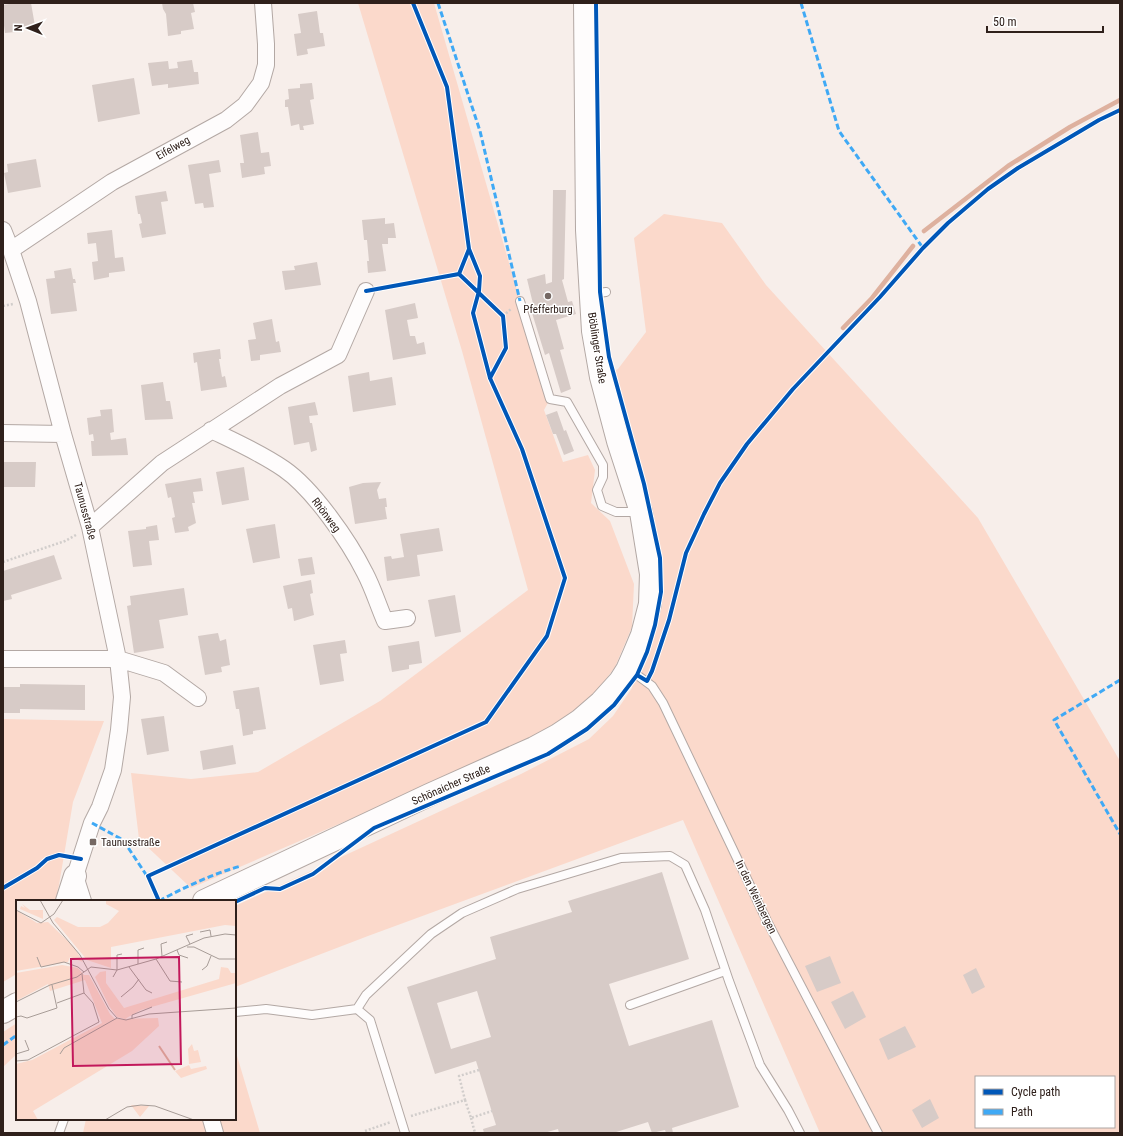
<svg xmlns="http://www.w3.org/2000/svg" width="1123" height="1136" font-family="'Roboto Condensed',sans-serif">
<rect width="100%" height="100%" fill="#f7eeea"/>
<path fill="#fbd9cb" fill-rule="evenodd" d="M 358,3 L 434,3 L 520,301 L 550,399 L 544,410 L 563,462 L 588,455 L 595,470 L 591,503 L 610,521 L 634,584 L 632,627 L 615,667 L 595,694 L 571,718 L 503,753 L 191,888 L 139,839 L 131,773 L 191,779 L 258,772 L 380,701 L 528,590 L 462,351 Z
M 664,214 L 722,223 L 766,285 L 978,518 L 1120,761 L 1120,1133 L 820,1133 L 683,820 L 368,936 L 235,987 L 235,906 L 521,774 L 589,739 L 613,716 L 632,688 L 642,635 L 641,512 L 601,377 L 618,369 L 646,332 L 634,238 ZM 976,1077 L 1114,1077 L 1114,1127 L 976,1127 Z
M 3,719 L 104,721 L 73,802 L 59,885 L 55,901 L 17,901 L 17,972 L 15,975 L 3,982 Z
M 17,1023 L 17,1054 L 3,1067 L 3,1032 Z
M 235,1049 L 260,1133 L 83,1133 L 86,1119 L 235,1119 Z"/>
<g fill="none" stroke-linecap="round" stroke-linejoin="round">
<path stroke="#deb19f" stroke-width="4.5" d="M 924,231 L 1008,166 L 1070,127 L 1120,100
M 843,328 L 872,298 L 913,246"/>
</g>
<path fill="#d7cbc7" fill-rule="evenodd" d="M 15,3 L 31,3 L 35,26 L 24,28 L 23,24 L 14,26 L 15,32 L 5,33 L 3,18 L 3,5 Z
M 162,3 L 193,3 L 195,12 L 191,13 L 194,29 L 181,31 L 181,34 L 168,36 L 166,14 L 163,9 Z
M 317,11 L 320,33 L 323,33 L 325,46 L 307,49 L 308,54 L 297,56 L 294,34 L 301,33 L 298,14 Z
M 192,60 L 194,72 L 198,72 L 199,84 L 168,88 L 168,84 L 152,86 L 148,63 L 168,61 L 169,69 L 178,68 L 177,62 Z
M 134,78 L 140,114 L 98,122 L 92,85 Z
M 312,83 L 314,99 L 310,100 L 314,124 L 303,126 L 304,130 L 300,130 L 299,124 L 291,126 L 288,107 L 285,107 L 285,100 L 289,99 L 288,89 L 300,88 L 300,84 Z
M 258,132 L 261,153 L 269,152 L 271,166 L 264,167 L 265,174 L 242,178 L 240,163 L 244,163 L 240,135 Z
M 36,159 L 41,187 L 8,193 L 4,173 L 8,172 L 7,164 Z
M 219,160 L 221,172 L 209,174 L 214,207 L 204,208 L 203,203 L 195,204 L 188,165 Z
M 553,190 L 566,190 L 564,279 L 562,280 L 568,302 L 572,301 L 576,314 L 556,320 L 564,349 L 560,350 L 571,389 L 561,393 L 549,353 L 545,355 L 532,313 L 535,312 L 527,279 L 545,274 L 546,284 L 552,282 Z
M 166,191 L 168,201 L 161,202 L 166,234 L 142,238 L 139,224 L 142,223 L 140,214 L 138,214 L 135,196 Z
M 385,218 L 385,224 L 394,223 L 396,238 L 388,238 L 388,244 L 382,244 L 386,271 L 368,273 L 367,261 L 369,261 L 367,240 L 364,240 L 362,220 Z
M 112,230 L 115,258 L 123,257 L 125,271 L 109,273 L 109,277 L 94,280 L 92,262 L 98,261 L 96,243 L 88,244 L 87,233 Z
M 317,262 L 321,285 L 285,290 L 282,271 L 295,270 L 294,266 Z
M 71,268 L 73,279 L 75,279 L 76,283 L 73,283 L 77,311 L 51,314 L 46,279 L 55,278 L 54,271 Z
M 415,303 L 418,318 L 407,320 L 410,336 L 415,336 L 417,344 L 424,342 L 426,354 L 393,360 L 385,310 Z
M 272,319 L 276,342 L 279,341 L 281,352 L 260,355 L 260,360 L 251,361 L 248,340 L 256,339 L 253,323 Z
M 220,349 L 221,359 L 219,359 L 222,377 L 225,376 L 227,387 L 201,391 L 197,362 L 194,363 L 193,353 Z
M 369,372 L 370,381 L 392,377 L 396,405 L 353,412 L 348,376 Z
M 163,382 L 166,401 L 170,401 L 173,419 L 145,420 L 141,385 Z
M 315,402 L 318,415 L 309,416 L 310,423 L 312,423 L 317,450 L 311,452 L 309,442 L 294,445 L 288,407 Z
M 112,409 L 114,432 L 110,433 L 111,440 L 126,438 L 128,455 L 92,456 L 91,441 L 94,441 L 93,434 L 89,435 L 87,418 L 101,416 L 100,410 Z
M 557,411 L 564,431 L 566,430 L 574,451 L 564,455 L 556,434 L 553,434 L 546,415 Z
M 3,462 L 36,462 L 35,487 L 3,487 Z
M 244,467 L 249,500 L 222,505 L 216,472 Z
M 201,478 L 203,491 L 193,492 L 195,503 L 192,503 L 196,523 L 188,527 L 189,531 L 175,533 L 172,518 L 175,517 L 171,497 L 168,498 L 165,484 Z
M 381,482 L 377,490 L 379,499 L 386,498 L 387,507 L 385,507 L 387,519 L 355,524 L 349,487 L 363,483 Z
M 275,524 L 280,558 L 253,563 L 246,529 Z
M 157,525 L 159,540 L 149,541 L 152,565 L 133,567 L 128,531 L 146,529 L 146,527 Z
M 439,528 L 443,551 L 417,555 L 420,576 L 387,581 L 384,557 L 391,556 L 392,559 L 404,557 L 400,534 Z
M 54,555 L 62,579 L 11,595 L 12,599 L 3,601 L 3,575 L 4,574 L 3,571 Z
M 312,557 L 315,574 L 301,576 L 298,559 Z
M 311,580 L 313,593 L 310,594 L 314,615 L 294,621 L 292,608 L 288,609 L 283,586 Z
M 184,588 L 188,615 L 159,620 L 164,648 L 134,653 L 127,606 L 131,605 L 130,596 Z
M 455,595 L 461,632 L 435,637 L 428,600 Z
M 218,633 L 220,641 L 226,639 L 230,665 L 221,667 L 222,672 L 205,675 L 198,636 Z
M 345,640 L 347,653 L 340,654 L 344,681 L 320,685 L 313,645 Z
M 419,641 L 422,663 L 409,665 L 409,669 L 392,672 L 388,646 Z
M 20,684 L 85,685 L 85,710 L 20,709 L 20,713 L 3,713 L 3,687 L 20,687 Z
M 259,687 L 266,729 L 253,731 L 253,734 L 243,736 L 239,709 L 236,709 L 233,691 Z
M 164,716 L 169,751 L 147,755 L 141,719 Z
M 233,745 L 236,764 L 203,770 L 200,751 Z
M 662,872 L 689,959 L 609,984 L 629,1046 L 712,1020 L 739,1107 L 672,1128 L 673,1133 L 666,1133 L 665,1130 L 652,1133 L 648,1122 L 613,1133 L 559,1133 L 558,1129 L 544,1133 L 484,1133 L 483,1129 L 496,1125 L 476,1061 L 435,1074 L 407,987 L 496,959 L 490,937 L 572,912 L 568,901 ZM 477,991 L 491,1037 L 451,1049 L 437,1003 Z
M 830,956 L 841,983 L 817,992 L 805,966 Z
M 976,968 L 985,987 L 972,994 L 963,975 Z
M 853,991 L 866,1017 L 845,1029 L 831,1002 Z
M 905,1026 L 916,1047 L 888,1060 L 879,1039 Z
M 930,1099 L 939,1118 L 922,1128 L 912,1110 Z"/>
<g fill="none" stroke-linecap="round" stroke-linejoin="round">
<defs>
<path id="service" d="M 591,294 L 606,292
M 520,301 L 550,399 L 567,402 L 603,465 L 603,477 L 597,490 L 602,506 L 616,512 L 640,512
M 637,675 L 652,686 L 663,703 L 767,921 L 878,1133
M 630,1005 L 725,971
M 235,1012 L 266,1009 L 312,1015 L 357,1009
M 59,1133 L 64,1119
M 405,1133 L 370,1020 L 357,1009 L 366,995 L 431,934 L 462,913 L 517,889 L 621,858 L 670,856 L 685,865 L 705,910 L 729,981 L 760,1065 L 788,1110 L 800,1133"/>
<path id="minor" d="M 3,230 L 11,250 L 28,301 L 63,434 L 90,527 L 118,659 L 122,697 L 119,730 L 113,770 L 100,807 L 92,823 L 75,876 L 83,901
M 11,250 L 112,182 L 226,120 L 245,105 L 261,83 L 266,65 L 266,44 L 263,3
M 211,430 C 236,442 261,453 284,469 C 313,489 349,541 365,573 C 373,588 378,605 385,621 L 407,618
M 3,433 L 63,434
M 90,527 L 162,463 L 280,386 L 338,355 L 366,291
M 3,659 L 118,659 L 164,673 L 198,698
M 211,1119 L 215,1133"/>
<path id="secondary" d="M 67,901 L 75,876
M 204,901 L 429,795 L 534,748 L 558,735 L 579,721 L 601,702 L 620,681 L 627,670 L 634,654 L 642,635 L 650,604 L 651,574 L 641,512 L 618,441 L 601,377 L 593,331 L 587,230 L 585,3
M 3,1012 L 17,1004"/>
</defs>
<use href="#service" stroke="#b3a8a4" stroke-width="10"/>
<use href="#minor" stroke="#b3a8a4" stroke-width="18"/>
<use href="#secondary" stroke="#b3a8a4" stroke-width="24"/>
<path stroke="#d1cdcb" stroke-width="2.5" stroke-dasharray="2 2" stroke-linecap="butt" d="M 3,306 L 13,304
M 503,316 L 511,309
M 3,562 L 65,541 L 76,535
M 465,1100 L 471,1118 L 492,1111
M 411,1116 L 465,1100 L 459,1076 L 479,1070
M 471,1118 L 475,1133
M 365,1131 L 391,1122"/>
<use href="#service" stroke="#fefcfc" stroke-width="8"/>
<use href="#minor" stroke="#fefcfc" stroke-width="16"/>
<use href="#secondary" stroke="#fefcfc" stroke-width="22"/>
<path stroke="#3fa9f5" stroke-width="3" stroke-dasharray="6 3" stroke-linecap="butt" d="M 438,3 L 480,131 L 520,301
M 801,3 L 839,131 L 923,248
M 1120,680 L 1054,720 L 1120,834
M 92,823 L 123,840 L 149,879
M 159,901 C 185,887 212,874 241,866
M 3,1045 L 17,1035"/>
<defs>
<path id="cycleway" d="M 459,274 L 503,316 L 506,348 L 490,378
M 366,291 L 459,274 L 469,249
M 637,675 L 647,681 L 652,671 L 669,620 L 686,553 L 704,514 L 720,483 L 747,444 L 793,389 L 880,297 L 923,248 L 948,223 L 988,189 L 1018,168 L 1099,120 L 1120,110
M 3,888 L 37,868 L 47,859 L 59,855 L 81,859
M 159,901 L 148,876 L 486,722 L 547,636 L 565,578 L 522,449 L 490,378 L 473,313 L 479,291 L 480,276 L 469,249 L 447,87 L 413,3
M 235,902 L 265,888 L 280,889 L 313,874 L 374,828 L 548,754 L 587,729 L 614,705 L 637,675 L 647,652 L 655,625 L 661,592 L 660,558 L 644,484 L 609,357 L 600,292 L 596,3"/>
</defs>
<use href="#cycleway" stroke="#fff" stroke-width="6"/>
<use href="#cycleway" stroke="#0057b8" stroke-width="4"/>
</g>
<g fill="#756863" stroke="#fff" stroke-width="1.5">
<circle cx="548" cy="296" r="4"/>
<rect x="89" y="838" width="8" height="8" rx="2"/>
</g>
<g text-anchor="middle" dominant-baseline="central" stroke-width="3" stroke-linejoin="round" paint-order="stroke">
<g font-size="11" fill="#2f201b" stroke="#fff">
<text transform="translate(173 148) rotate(-29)">Eifelweg</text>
<text transform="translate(597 348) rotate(81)">Böblinger Straße</text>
<text transform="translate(85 511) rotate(75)">Taunusstraße</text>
<text transform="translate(326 515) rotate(53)">Rhönweg</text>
<text transform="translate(451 785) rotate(-24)">Schönaicher Straße</text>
<text transform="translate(756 897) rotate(64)">In den Weinbergen</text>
</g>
<g font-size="11" fill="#2f201b" stroke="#fff">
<text x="548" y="309">Pfefferburg</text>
<text x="101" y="842" text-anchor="start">Taunusstraße</text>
</g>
</g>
<g transform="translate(16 900)">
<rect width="220" height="220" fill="#f7eeea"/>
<path d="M 90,0 L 220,0 L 220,26 L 209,25 L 95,47 L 95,68 L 71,60 L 38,20 L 41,17 L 62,27 L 84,27 L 92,23 L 103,11 L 90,4 ZM 6,4 L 14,10 L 27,10 L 27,19 L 4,9 L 5,6 L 9,8 ZM 0,10 L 21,23 L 32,22 L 58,47 L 67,62 L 54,57 L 52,62 L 0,71 ZM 46,65 L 62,68 L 68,75 L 73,75 L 94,114 L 99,119 L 142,118 L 143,126 L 116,151 L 17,211 L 22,220 L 0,220 L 0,164 L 16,160 L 86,123 L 69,80 L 34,91 L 32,84 L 0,101 L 0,73 ZM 205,67 L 212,68 L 215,73 L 220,73 L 220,83 L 125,110 L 109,119 L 101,117 L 93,106 L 79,77 L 84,72 L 90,71 L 90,83 L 108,108 L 203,79 ZM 176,144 L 178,151 L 182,150 L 185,162 L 173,164 L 172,149 ZM 173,165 L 175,169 L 190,166 L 191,169 L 165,178 L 159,171 ZM 115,205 L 133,206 L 124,217 Z" fill="#fbd9cb"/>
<path fill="none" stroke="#deb19f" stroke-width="2" d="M 143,146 L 159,170"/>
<path fill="none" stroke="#a79c97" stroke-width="1" d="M 24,0 L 37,23 L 64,55 L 93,109 L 101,118 L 110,120 L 133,114 L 220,108M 0,10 L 25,23 L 38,14 L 47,0M 184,32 L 194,30 L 195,36M 174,44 L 170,36 L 177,34M 171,47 L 178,47 L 203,59 L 220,59M 161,50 L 163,55 L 172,58M 146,56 L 145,44 L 151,42M 21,57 L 25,67 L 48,62 L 62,67 L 68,72M 140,59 L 154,81 L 166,82M 122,64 L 122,50 L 128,48M 113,67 L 130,90 L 136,93M 186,70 L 191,66 L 195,56M 66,74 L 68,93M 97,77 L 101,70 L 101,55 L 106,54M 105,97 L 117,87 L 123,79M 0,102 L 34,85 L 61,77 L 75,67 L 101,70 L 140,59 L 188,38 L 209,34 L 220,35M 0,117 L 5,116 L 11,118 L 41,108 L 36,85M 116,119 L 116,115 L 136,107M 0,154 L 13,150 L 9,140M 44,154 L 48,148 L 101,118M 0,161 L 12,160 L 83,122 L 77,103 L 68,93 L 41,103M 89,220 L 111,207 L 125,205 L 139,206 L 178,220"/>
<path fill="#c2185b" fill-opacity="0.15" stroke="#c2185b" stroke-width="2" d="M 163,57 L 165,164 L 57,166 L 55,59 Z"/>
<rect width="220" height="220" fill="none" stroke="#2f201b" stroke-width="2"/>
</g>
<rect width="1123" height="1136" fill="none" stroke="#2f201b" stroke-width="8"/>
<rect x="975" y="1076" width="140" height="52" fill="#ffffff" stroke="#aca6a4"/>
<rect x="983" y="1089" width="20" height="6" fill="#0057b8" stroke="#aca6a4"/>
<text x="1011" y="1096" font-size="12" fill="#2f201b">Cycle path</text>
<rect x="983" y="1109" width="20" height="6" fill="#3fa9f5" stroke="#aca6a4"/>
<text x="1011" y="1116" font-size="12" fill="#2f201b">Path</text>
<g transform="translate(28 28) rotate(271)" stroke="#ffffff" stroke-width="3" paint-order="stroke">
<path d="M0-3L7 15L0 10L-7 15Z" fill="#2f201b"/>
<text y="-6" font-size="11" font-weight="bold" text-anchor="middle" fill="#2f201b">N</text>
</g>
<path d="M987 26v6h116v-6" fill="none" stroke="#2f201b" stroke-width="2"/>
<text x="993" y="26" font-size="12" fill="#2f201b" stroke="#ffffff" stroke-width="3" paint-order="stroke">50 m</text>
</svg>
